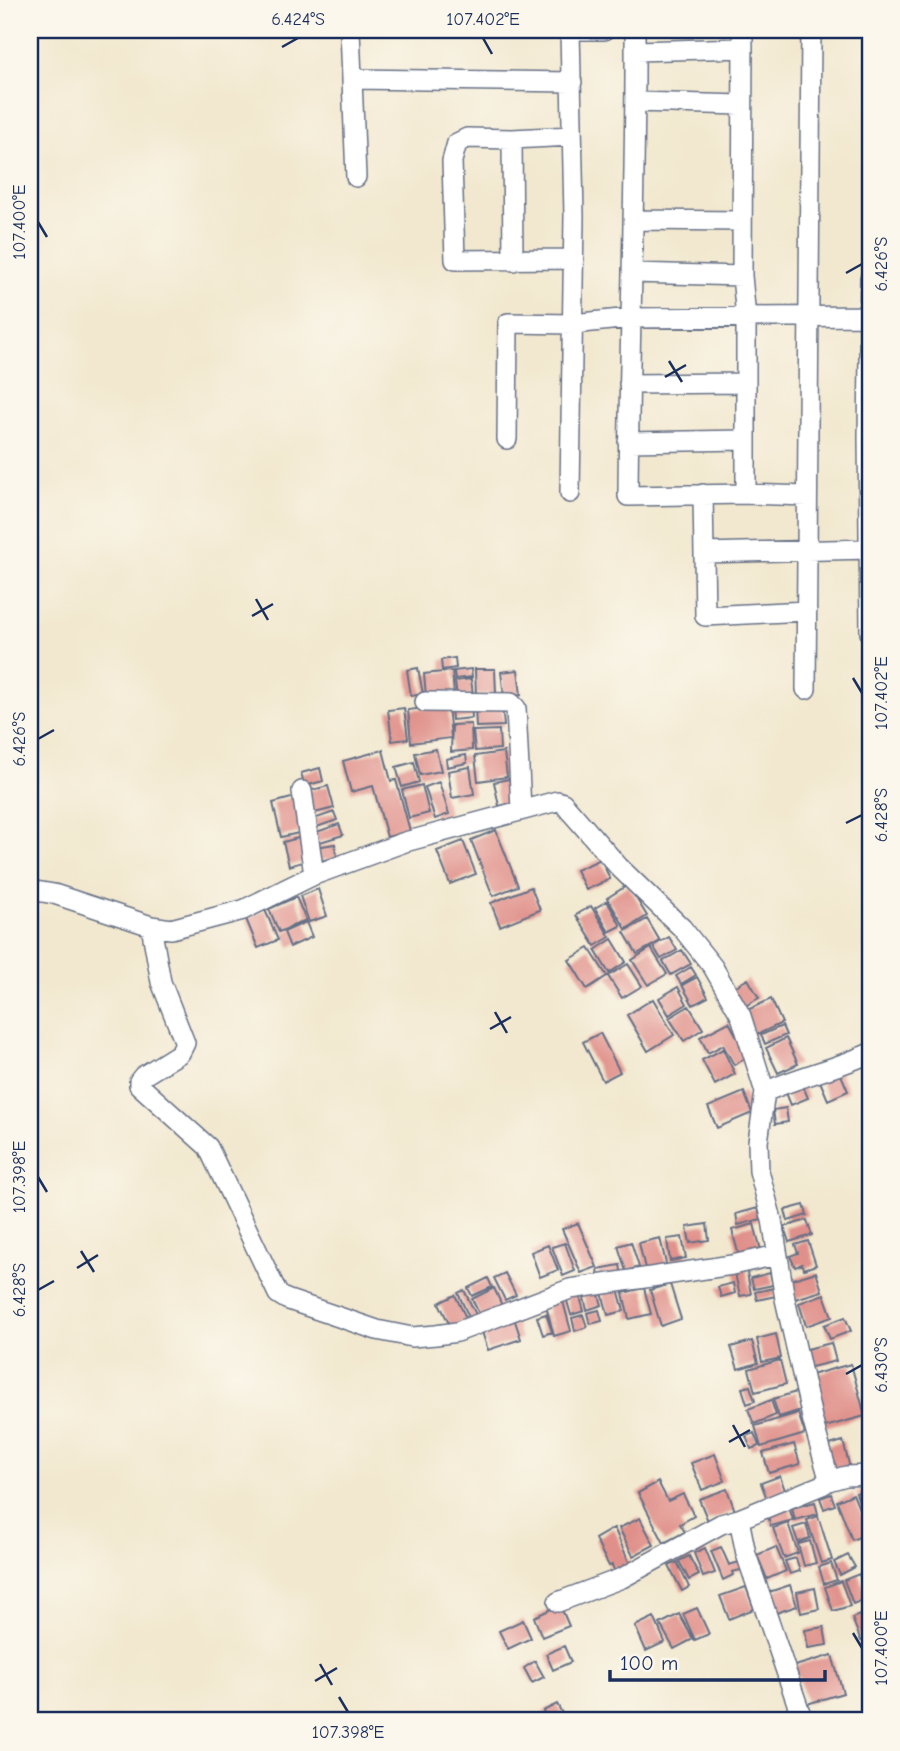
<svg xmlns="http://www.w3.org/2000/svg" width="900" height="1751" font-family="'Comic Neue',sans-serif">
<rect width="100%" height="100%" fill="#fbf7ec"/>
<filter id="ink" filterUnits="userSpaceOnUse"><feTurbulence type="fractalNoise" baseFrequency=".0143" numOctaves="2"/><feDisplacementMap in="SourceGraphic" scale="14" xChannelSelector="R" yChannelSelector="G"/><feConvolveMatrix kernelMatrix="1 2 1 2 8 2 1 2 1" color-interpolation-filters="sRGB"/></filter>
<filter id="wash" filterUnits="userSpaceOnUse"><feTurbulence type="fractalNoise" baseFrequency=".00686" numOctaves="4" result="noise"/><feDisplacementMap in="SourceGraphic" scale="28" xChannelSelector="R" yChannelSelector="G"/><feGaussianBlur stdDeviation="1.57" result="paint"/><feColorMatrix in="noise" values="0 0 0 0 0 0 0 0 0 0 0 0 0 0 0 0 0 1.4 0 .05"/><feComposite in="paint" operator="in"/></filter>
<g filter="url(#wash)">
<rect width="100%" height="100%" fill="#f2e8cf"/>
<g id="blocks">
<path fill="#e0908a" d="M 455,658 L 456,668 L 442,670 L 441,660 Z
M 418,668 L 423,694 L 411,696 L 407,670 Z
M 471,669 L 472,677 L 455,679 L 454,671 Z
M 475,669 L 495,669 L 496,694 L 476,695 Z
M 518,670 L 521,695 L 504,697 L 501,672 Z
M 452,671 L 454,694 L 426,696 L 424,674 Z
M 471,679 L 473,695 L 457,697 L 455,681 Z
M 471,704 L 472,718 L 452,720 L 451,706 Z
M 502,704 L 504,726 L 476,727 L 475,706 Z
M 448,705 L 451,738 L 411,743 L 408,710 Z
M 404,708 L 408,739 L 392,741 L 388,710 Z
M 471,724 L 472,750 L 451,752 L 452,725 Z
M 499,730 L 500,749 L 475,751 L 473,731 Z
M 436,749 L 441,771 L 420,775 L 415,753 Z
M 383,750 L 391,781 L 396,780 L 410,831 L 387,837 L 373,786 L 351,792 L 343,761 Z
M 504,752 L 507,777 L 478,781 L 475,756 Z
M 466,755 L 467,763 L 447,767 L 446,759 Z
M 414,762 L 419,782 L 402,787 L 396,767 Z
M 470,767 L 474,794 L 452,798 L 448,771 Z
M 320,768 L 323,781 L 305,786 L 301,773 Z
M 509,779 L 514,803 L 499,806 L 494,782 Z
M 439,782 L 449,814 L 435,819 L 425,787 Z
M 422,785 L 429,813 L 409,818 L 402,790 Z
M 328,786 L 334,808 L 311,814 L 305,792 Z
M 295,797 L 303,832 L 281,837 L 273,803 Z
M 334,812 L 337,820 L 314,828 L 311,820 Z
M 339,824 L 343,835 L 317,843 L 314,833 Z
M 496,830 L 518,886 L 493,896 L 471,840 Z
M 306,836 L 312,859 L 289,866 L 283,842 Z
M 463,841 L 476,874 L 450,884 L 437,851 Z
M 335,844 L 337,858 L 318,861 L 315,847 Z
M 601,859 L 610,879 L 586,890 L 576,870 Z
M 628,885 L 647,916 L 626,929 L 607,898 Z
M 531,887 L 540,910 L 500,926 L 491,903 Z
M 318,889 L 327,916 L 309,922 L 300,896 Z
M 296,897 L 306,920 L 279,932 L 269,909 Z
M 607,901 L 621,926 L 609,932 L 595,908 Z
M 591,906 L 610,937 L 595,946 L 576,915 Z
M 265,910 L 278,940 L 258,948 L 246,919 Z
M 647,919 L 660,941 L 637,954 L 624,932 Z
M 306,922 L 312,937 L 290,947 L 284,932 Z
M 669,937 L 677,950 L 661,959 L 653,946 Z
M 612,939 L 626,962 L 609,973 L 595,950 Z
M 589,948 L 607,976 L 587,989 L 569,960 Z
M 651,948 L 667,974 L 648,985 L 632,960 Z
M 682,950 L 691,964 L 671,975 L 663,961 Z
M 628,964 L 642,986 L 622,998 L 608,976 Z
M 691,967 L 696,975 L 681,984 L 676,976 Z
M 697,977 L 708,997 L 693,1005 L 682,985 Z
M 748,979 L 759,998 L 740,1009 L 729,990 Z
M 678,987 L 687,1004 L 669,1015 L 659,998 Z
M 653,999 L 674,1035 L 648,1051 L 627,1015 Z
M 771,999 L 782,1023 L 754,1036 L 743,1012 Z
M 689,1006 L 703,1029 L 684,1041 L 669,1018 Z
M 729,1022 L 748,1057 L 734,1065 L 723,1045 L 708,1053 L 700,1037 Z
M 782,1026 L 786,1035 L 765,1044 L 761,1035 Z
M 600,1033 L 620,1072 L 603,1081 L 583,1042 Z
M 786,1038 L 798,1064 L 778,1073 L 766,1048 Z
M 723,1049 L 735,1074 L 715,1085 L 702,1060 Z
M 839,1070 L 848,1091 L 828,1100 L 819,1079 Z
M 801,1081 L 808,1098 L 791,1105 L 784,1088 Z
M 744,1092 L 752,1113 L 717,1128 L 708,1107 Z
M 786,1108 L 788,1122 L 775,1124 L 773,1110 Z
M 804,1205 L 807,1215 L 788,1221 L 785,1210 Z
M 758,1208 L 761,1219 L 738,1225 L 736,1214 Z
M 807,1220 L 812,1235 L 789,1242 L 784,1227 Z
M 578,1223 L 597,1267 L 581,1273 L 562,1229 Z
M 707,1224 L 709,1240 L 690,1243 L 687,1227 Z
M 754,1224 L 762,1254 L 740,1260 L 732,1230 Z
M 682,1237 L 686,1258 L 670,1261 L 667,1239 Z
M 660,1238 L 667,1268 L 646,1273 L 639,1243 Z
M 808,1241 L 816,1265 L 804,1269 L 802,1264 L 795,1267 L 790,1256 L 798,1253 L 795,1245 Z
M 631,1242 L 639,1267 L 626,1271 L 618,1246 Z
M 565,1243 L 575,1271 L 563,1276 L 552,1247 Z
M 548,1245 L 558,1270 L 540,1277 L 531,1252 Z
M 620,1265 L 623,1280 L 600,1284 L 598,1269 Z
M 746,1267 L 751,1294 L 740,1296 L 734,1269 Z
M 816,1272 L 822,1291 L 795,1299 L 790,1280 Z
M 505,1273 L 516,1295 L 505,1300 L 494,1278 Z
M 770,1273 L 773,1285 L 754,1289 L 751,1278 Z
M 488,1278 L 492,1287 L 472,1296 L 468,1288 Z
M 733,1283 L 735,1293 L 721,1297 L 718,1287 Z
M 670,1284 L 681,1319 L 661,1326 L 650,1290 Z
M 617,1285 L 624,1311 L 608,1315 L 601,1289 Z
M 494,1288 L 504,1310 L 482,1320 L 472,1299 Z
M 644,1288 L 651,1314 L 629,1319 L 623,1293 Z
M 774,1288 L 776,1296 L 757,1300 L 755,1292 Z
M 597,1289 L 602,1305 L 587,1310 L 583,1294 Z
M 464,1290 L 479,1321 L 472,1324 L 458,1293 Z
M 578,1290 L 584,1311 L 571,1315 L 565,1294 Z
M 561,1294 L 571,1331 L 554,1336 L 544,1298 Z
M 824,1294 L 832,1317 L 806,1326 L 799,1303 Z
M 455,1295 L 467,1320 L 451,1328 L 439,1303 Z
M 599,1310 L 602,1321 L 590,1324 L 587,1313 Z
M 546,1314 L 552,1332 L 543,1335 L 537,1317 Z
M 513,1315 L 521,1339 L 488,1350 L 480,1326 Z
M 583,1315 L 587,1327 L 575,1331 L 572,1318 Z
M 845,1317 L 851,1331 L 830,1339 L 824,1325 Z
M 776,1334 L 781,1358 L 762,1362 L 757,1339 Z
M 752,1341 L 758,1363 L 738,1369 L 731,1347 Z
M 831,1343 L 836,1361 L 807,1368 L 803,1350 Z
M 780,1360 L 786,1384 L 755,1392 L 749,1369 Z
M 851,1364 L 865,1416 L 821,1428 L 807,1376 Z
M 750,1386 L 755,1401 L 747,1404 L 742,1388 Z
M 796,1392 L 801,1410 L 779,1417 L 773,1399 Z
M 771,1400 L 776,1415 L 754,1424 L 748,1409 Z
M 798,1413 L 805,1434 L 761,1447 L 755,1426 Z
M 754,1433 L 759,1446 L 751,1449 L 746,1436 Z
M 843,1441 L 850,1468 L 831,1473 L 823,1447 Z
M 794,1444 L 800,1464 L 769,1473 L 763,1453 Z
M 715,1454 L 725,1481 L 702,1490 L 691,1463 Z
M 780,1476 L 786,1493 L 767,1499 L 761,1483 Z
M 658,1482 L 668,1501 L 683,1494 L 694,1516 L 680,1524 L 685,1532 L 664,1543 L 638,1493 Z
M 869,1488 L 870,1524 L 868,1525 L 856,1493 Z
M 727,1489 L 735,1511 L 708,1521 L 699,1499 Z
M 831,1494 L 835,1505 L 824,1509 L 820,1498 Z
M 853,1494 L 869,1533 L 852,1540 L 837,1501 Z
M 815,1502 L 818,1514 L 795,1520 L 792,1508 Z
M 789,1507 L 793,1520 L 771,1526 L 767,1513 Z
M 818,1516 L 832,1560 L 821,1563 L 807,1520 Z
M 640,1518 L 654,1545 L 633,1556 L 619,1528 Z
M 788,1523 L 798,1553 L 784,1558 L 773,1528 Z
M 806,1524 L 810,1538 L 798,1542 L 793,1528 Z
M 614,1528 L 630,1564 L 615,1572 L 612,1565 L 609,1566 L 595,1539 Z
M 810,1541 L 816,1563 L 804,1566 L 798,1544 Z
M 721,1547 L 729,1565 L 743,1561 L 745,1569 L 732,1572 L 733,1575 L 723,1580 L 711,1551 Z
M 776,1547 L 786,1571 L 767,1579 L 757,1555 Z
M 705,1548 L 715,1573 L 703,1577 L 694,1553 Z
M 848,1555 L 855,1567 L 840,1575 L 834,1562 Z
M 689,1556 L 699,1575 L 689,1580 L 679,1561 Z
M 796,1558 L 800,1571 L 790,1574 L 785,1561 Z
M 677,1562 L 689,1587 L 682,1591 L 669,1566 Z
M 831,1563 L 837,1580 L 824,1584 L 819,1567 Z
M 859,1574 L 868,1598 L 853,1604 L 844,1580 Z
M 841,1581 L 850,1606 L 833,1611 L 825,1587 Z
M 790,1585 L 797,1606 L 776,1613 L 769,1592 Z
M 746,1587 L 754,1609 L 729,1619 L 720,1596 Z
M 815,1588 L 819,1609 L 801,1613 L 797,1592 Z
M 560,1605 L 569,1626 L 542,1637 L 534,1617 Z
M 697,1608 L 709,1634 L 695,1640 L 683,1614 Z
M 870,1611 L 870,1638 L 861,1641 L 852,1618 Z
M 679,1614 L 693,1639 L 674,1649 L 660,1624 Z
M 654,1617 L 665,1642 L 646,1651 L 635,1626 Z
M 523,1620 L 531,1638 L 508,1649 L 499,1631 Z
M 824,1627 L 827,1645 L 808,1648 L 805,1630 Z
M 564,1646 L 571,1662 L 553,1670 L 546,1654 Z
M 832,1655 L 843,1693 L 807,1704 L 795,1666 Z
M 535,1661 L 544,1677 L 532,1683 L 524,1668 Z
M 557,1704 L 564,1717 L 556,1721 L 548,1721 L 543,1711 Z"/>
</g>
</g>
<g filter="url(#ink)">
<use href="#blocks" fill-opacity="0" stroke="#667086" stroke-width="2"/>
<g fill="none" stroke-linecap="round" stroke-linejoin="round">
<defs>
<path id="minor" d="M 350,30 L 356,177
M 581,30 L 604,30
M 635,30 C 636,185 629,340 628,496 L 746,494 L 807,496
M 743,30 L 742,276 L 746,318 L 746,494
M 636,51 L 742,48
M 352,79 L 572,82
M 636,102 L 742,105
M 572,136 L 512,139 L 467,138 L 457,143 L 452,161 L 455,260 L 574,259
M 512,139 L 513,261
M 634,220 L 742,221
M 633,273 L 742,276
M 870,279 L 868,437 L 870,633
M 629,384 L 746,383
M 507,439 L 508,323 L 573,324 L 630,318 L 870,316
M 628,442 L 745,440
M 570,493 L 574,216 L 570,30
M 703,494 L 705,616 L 807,611
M 704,553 L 870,549
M 806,689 L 811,30
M 425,702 L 511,703 L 516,708 L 521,809
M 302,791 L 314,875
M 30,890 L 54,894 L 151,926 L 171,929 L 243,910 L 314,875 L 405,842 L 557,801 L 563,803 L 619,867 L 682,928 L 713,967 L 741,1016 L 765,1092 L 758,1142 L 759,1171 L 772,1220 L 785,1299 L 813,1422 L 828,1475 L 828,1481 L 822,1485 L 739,1519 L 746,1554 L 803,1721
M 151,926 L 161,982 L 185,1043 L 180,1053 L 143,1076 L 139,1081 L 139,1085 L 208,1147 L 278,1294 L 286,1299 L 377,1330 L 412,1337 L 436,1335 L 457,1332 L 570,1289 L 732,1265 L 777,1255
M 765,1092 C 799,1076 836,1069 870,1053
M 828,1481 L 846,1476 L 870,1475
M 558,1602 L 622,1578 L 721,1524 L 739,1519"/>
</defs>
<use href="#minor" stroke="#667086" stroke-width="22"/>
<use href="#minor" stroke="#fff" stroke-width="19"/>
</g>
</g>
<path fill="none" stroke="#1b2f5e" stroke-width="2.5" d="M 483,38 L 492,54M 282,47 L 298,38M 38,222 L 47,237M 846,273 L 862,264M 669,361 L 682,382M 665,377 L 686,365M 256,599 L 268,620M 252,616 L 273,604M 853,678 L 862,693M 38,739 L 54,730M 846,823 L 862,815M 495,1012 L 507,1033M 490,1029 L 511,1017M 38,1177 L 47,1192M 81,1251 L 94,1272M 77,1268 L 98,1255M 38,1290 L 54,1281M 846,1374 L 862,1365M 733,1425 L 745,1447M 729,1442 L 750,1430M 853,1633 L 862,1648M 320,1664 L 332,1685M 315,1681 L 337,1668M 339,1697 L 348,1712"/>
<rect width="900" height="1751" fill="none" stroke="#fbf7ec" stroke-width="77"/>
<path d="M610 1670v10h215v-10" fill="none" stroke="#1b2f5e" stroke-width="3.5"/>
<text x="620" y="1670" font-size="21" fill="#1b2f5e" stroke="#fbf7ec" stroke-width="5" paint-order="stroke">100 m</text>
<rect x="38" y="38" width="824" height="1674" fill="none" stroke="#1b2f5e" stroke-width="2.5"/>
<g font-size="18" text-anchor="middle" fill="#1b2f5e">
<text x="298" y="25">6.424°S</text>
<text x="483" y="25">107.402°E</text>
<text transform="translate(19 222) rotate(-90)" y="6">107.400°E</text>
<text transform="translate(881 264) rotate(-90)" y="6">6.426°S</text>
<text transform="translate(881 693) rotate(-90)" y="6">107.402°E</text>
<text transform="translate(19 739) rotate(-90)" y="6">6.426°S</text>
<text transform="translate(881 815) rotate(-90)" y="6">6.428°S</text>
<text transform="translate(19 1177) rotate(-90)" y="6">107.398°E</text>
<text transform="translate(19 1290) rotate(-90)" y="6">6.428°S</text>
<text transform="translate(881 1365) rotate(-90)" y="6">6.430°S</text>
<text transform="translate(881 1648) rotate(-90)" y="6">107.400°E</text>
<text x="348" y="1738">107.398°E</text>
</g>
</svg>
